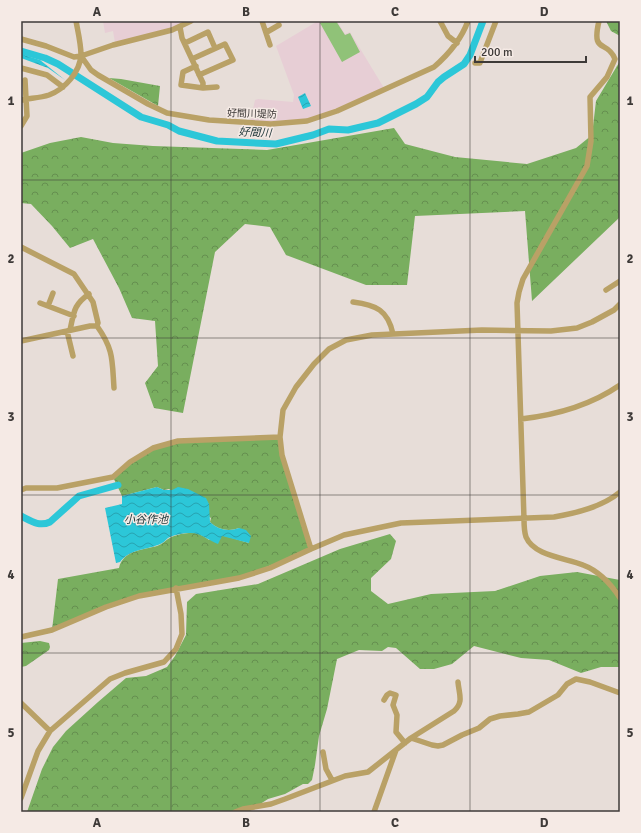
<svg xmlns="http://www.w3.org/2000/svg" width="641" height="833" font-family="Signika,'Noto Sans JP',sans-serif">
	<style>
		.education { fill: #e7ced5 }
		.green { fill: #90c278 }
		.forest { fill: url(#forest-crowns) }
		.water { fill: url(#water-waves) }
		.lines { fill: none; stroke-linecap: round; stroke-linejoin: round }
		.river { stroke: #2cc7d8; stroke-width: 7 }
		.minor { stroke: #b9a166; stroke-width: 5.5 }
		.grid { fill: none; stroke: #3e3a38; stroke-width: 1; stroke-opacity: 0.55 }
		.labels { text-anchor: middle; stroke-width: 3; stroke-linejoin: round; paint-order: stroke }
		.street-label { font-size: 10px; fill: #3e3a38; stroke: #f5eae5 }
		.water-label { font-size: 11px; font-style: italic; fill: #1c3437; stroke: #f5eae5 }
		.neatline { fill: none; stroke: #3e3a38; stroke-width: 1.5 }
		.grid-label { font-size: 13px; text-anchor: middle; font-weight: bold; fill: #3e3a38 }
	</style>
	<defs>
		<pattern id="forest-crowns" width="20" height="18" patternUnits="userSpaceOnUse"><rect width="20" height="18" fill="#79ae5f"/><path d="M2 6a3 3 0 1 1 6 0M12 15a3 3 0 1 1 6 0" fill="none" stroke="#658f4f"/></pattern>
		<pattern id="water-waves" width="16" height="10" patternUnits="userSpaceOnUse"><rect width="16" height="10" fill="#2cc7d8"/><path d="M0 5q4-4 8 0t8 0" fill="none" stroke="#27a3b0"/></pattern>
	</defs>
	<rect width="100%" height="100%" fill="#e7ddd8"/>
	<!-- education -->
	<path class="education" d="M103,21h84l-18,8 -54,14 -2,-12 -8,2z
		M318,21l1,1 3,-1h15l8,13 5,-2 34,56 -77,33 -57,2 5,-23 3,-1 35,3 1,-7 -18,-49z"/>
	<!-- green -->
	<path class="green" d="M324,21h12l9,14 5,-2 10,19 -18,10 -22,-39z"/>
	<!-- forest -->
	<path class="forest" d="M606,21h14v15l-9,-5z
		M620,61v156l-88,84 -7,-90 -110,5 -8,69h-41l-80,-30 -16,-28 -25,-3 -30,28 -32,161 -29,-5 -9,-25 13,-17 -3,-45 -23,-3 -13,-30 -26,-49 -23,9 -18,-22 -21,-22 -10,-1v-50l29,-10 31,-6 32,6 40,3 114,4 127,-22 11,16 50,13 72,7 49,-16 16,-13 4,-34z
		M109,78l12,1 39,7 -2,20z
		M280,437l2,18 29,94 -72,29 -100,18 -87,34 6,-51 61,-11c4,-18 24,-18 38,-22 5,-2 7,-4 11,-7 4,-3 15,-6 21,-6 8,-1 14,3 20,7l13,-5 27,8 -10,-15c-10,4 -21,2 -29,-6l1,-4 -42,-29 -5,1 -7,-3 -35,9 -9,-19 40,-29 25,-7z
		M390,534l6,7 -5,18 -20,19v13l17,13 43,-10 64,-3 45,-15 37,-4 43,8v87h-19l-20,6 -32,-13 -28,-2 -47,-12 -22,18 -18,5h-14l-24,-21 -8,-1 -6,4 -23,-1 -22,9 -10,50 -8,27 -4,29 -3,15 -4,4h-5l-18,10 -17,5 -20,13h-221l15,-43 11,-22 13,-16 32,-29 28,-24 20,-2 21,-9 8,-11 11,-21 1,-33 9,-8 62,-10 82,-35z
		M40,641l9,2 1,4 -1,3 -23,16 -5,1v-24z"/>
	<!-- water -->
	<path class="water" d="M21,54l19,6 25,20 -17,-12 -27,-10z
		M305,93l6,13 -8,3 -5,-12z
		M157,487l7,3h8l6,-3 10,2 18,9 3,6 1,18c8,8 19,10 29,6l7,2 5,6 -2,7 -27,-7 -4,8c-10,-4 -18,-12 -29,-11 -5,0 -16,2 -21,5 -3,3 -5,5 -10,7 -13,5 -28,4 -38,17l-4,1 -11,-55 17,-4v-8z"/>
	<g class="lines">
		<!-- river -->
		<path class="river" d="M21,51l24,7 13,6 83,53 27,8 11,6 38,10 59,3 37,-9 16,-6 19,1 30,-7 38,-19 11,-7 11,-15 6,-5 20,-13 6,-9 13,-34
			M21,516c10,5 18,11 29,6l29,-26 39,-11"/>
		<!-- minor -->
		<path class="minor" d="M262,21l8,24
			M440,21l8,15 9,7
			M599,21c-8,34 8,18 16,38l-8,18 -17,20 1,44 -4,25 -64,113 -4,13 -2,11 7,216c0,6 0,12 2,18 8,19 40,21 57,28 16,6 28,19 37,33
			M180,27l2,11 21,45v5
			M267,32l12,-7
			M21,39l25,7 28,11 7,-1 32,-11 59,-15 19,-9
			M185,43l23,-11 7,16
			M81,56l10,14 7,5 50,29 19,9 42,7 62,4 36,-3 30,-10 97,-44c15,-13 27,-27 34,-46
			M192,59l33,-15 8,16 -34,15
			M475,63h5l1,-3 15,-39
			M196,66l-13,6 -2,13 22,3 14,-1
			M21,68l26,7 16,12
			M21,100c9,-2 19,-2 28,-5 16,-6 31,-23 32,-40 0,-11 -3,-23 -5,-34
			M21,126l6,-10 -2,-36
			M21,247l53,27 19,28 5,21 -1,3
			M606,290l14,-9
			M353,302c23,3 35,8 40,32
			M40,303l34,13
			M48,306l5,-13
			M70,330c4,-17 3,-25 19,-36
			M67,331l6,25
			M21,341l69,-15h7c17,24 15,34 17,62
			M521,419c35,-4 70,-14 99,-34
			M21,490l5,-2h31l56,-11 17,-15 23,-14 25,-7 102,-4
			M311,549l-29,-94 -2,-18 3,-27 13,-23 18,-23 15,-15 17,-9 26,-5 110,-5 69,1 26,-3 15,-6 22,-12 6,-6
			M21,637l31,-7 54,-23 33,-11 100,-18 31,-10 41,-19 33,-14 57,-12 153,-6c22,-4 48,-10 66,-25
			M384,700l3,-5 3,-2 6,2 -3,10 4,10 -1,17 9,11
			M21,703l29,28
			M411,738l21,7 6,1 5,-1 19,-10 17,-7 11,-9 10,-3 18,-2 11,-2 29,-17 9,-11 9,-5 14,3 30,11
			M323,752l3,17 6,11
			M21,798l17,-47 12,-20 60,-52 15,-6 39,-11 12,-13 6,-15 -1,-20 -5,-26
			M235,812l8,-3 28,-5 14,-5 60,-23 23,-4 43,-34 43,-27c10,-9 5,-17 4,-29
			M374,812l22,-62"/>
	</g>
	<!-- grid -->
	<path class="grid" d="M171,21v791M320,21v791M470,21v791M21,180h599M21,338h599M21,495h599M21,653h599"/>
	<g class="labels">
		<!-- street labels -->
		<g class="street-label">
			<text transform="translate(252 113) rotate(2)" y="4">好間川堤防</text>
		</g>
		<!-- water labels -->
		<g class="water-label">
			<text transform="translate(255 132) rotate(3)" y="4">好間川</text>
			<text x="146" y="523">小谷作池</text>
		</g>
	</g>
	<!-- border -->
	<rect width="641" height="833" fill="none" stroke="#f5eae5" stroke-width="44"/>
	<!-- scale -->
	<path d="M475 56v6h111v-6" fill="none" stroke="#3e3a38" stroke-width="2"/>
	<text x="481" y="56" font-size="12" fill="#3e3a38" stroke="#f5eae5" stroke-width="3" paint-order="stroke">200 m</text>
	<rect x="22" y="22" width="597" height="789" class="neatline"/>
	<g class="grid-label">
		<text x="97" y="16">A</text>
		<text x="246" y="16">B</text>
		<text x="395" y="16">C</text>
		<text x="544" y="16">D</text>
		<text x="11" y="105">1</text>
		<text x="630" y="105">1</text>
		<text x="11" y="263">2</text>
		<text x="630" y="263">2</text>
		<text x="11" y="421">3</text>
		<text x="630" y="421">3</text>
		<text x="11" y="579">4</text>
		<text x="630" y="579">4</text>
		<text x="11" y="737">5</text>
		<text x="630" y="737">5</text>
		<text x="97" y="827">A</text>
		<text x="246" y="827">B</text>
		<text x="395" y="827">C</text>
		<text x="544" y="827">D</text>
	</g>
</svg>
